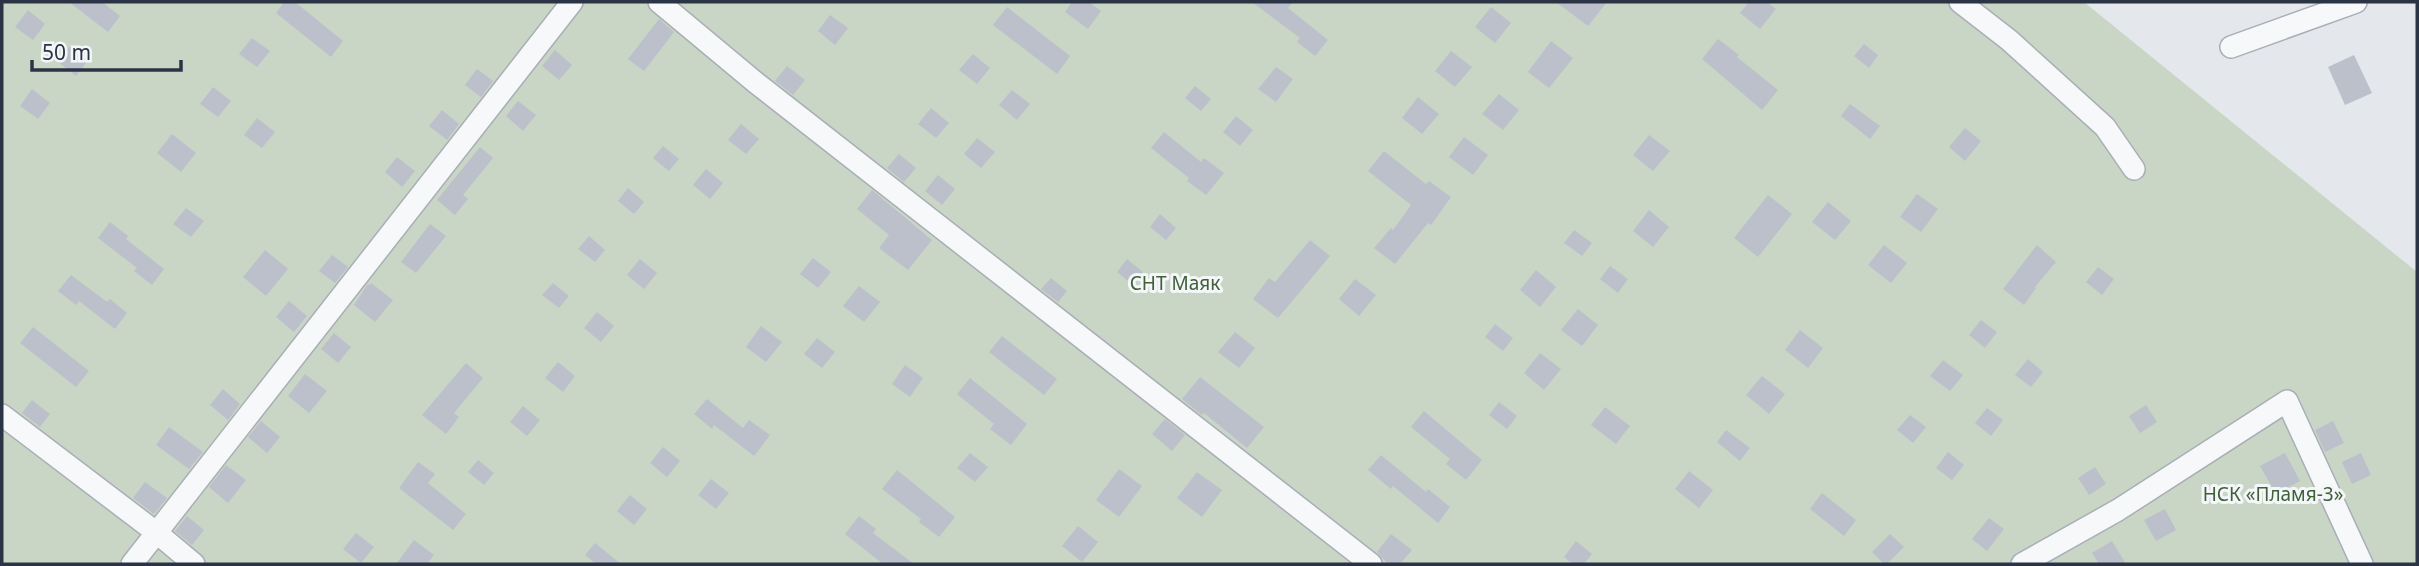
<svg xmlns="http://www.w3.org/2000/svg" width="2419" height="566" font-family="'Noto Sans',sans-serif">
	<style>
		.green { fill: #c9d6c5 }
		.building { fill: #bbc0ca }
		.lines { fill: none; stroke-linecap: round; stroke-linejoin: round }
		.street-casing { stroke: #a9aeb7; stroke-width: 24 }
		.street { stroke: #f7f8fa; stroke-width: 21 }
		.labels { text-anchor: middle; stroke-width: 6; stroke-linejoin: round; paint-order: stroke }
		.park-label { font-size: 19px; fill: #3f6138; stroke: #f4f6f9 }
	</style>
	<rect width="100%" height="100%" fill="#e4e7ec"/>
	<!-- green -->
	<path class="green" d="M2,2h2082l333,270v292h-2415z"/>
	<!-- building -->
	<path class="building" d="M69,2h33l18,14 -12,16z
		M284,2h11l48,39 -12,16 -55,-44z
		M1072,2h17l12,9 -13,18 -23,-17z
		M1252,2h41l-5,6 40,32 -13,16 -18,-14 3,-4z
		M1556,2h51l-19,24z
		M1749,2h18l9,7 -16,20 -20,-16z
		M1007,7l63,49 -13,18 -64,-49z
		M1491,7l20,16 -16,20 -20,-16z
		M28,10l17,14 -12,16 -18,-13z
		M830,15l18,13 -13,17 -17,-14z
		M659,19l15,13 -30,39 -16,-12z
		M252,38l18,13 -13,16 -18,-13z
		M1718,39l21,16 -2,2 41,33 -16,20 -60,-51z
		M1551,41l22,17 -24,30 -21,-16z
		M1864,44l14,11 -9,13 -15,-12z
		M70,46l18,14 -12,16 -18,-14z
		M555,50l17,15 -13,15 -17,-14z
		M1451,51l21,16 -17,20 -20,-16z
		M973,54l17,14 -13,16 -18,-14z
		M2354,55l18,38 -27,12 -17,-38z
		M787,66l18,14 -12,15 -18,-14z
		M1276,67l17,12 -17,23 -18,-13z
		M477,69l16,12 -12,16 -16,-12z
		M1195,86l16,13 -10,12 -16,-13z
		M213,87l18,14 -13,16 -18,-13z
		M32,89l18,14 -12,16 -18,-13z
		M1012,90l18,14 -13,16 -18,-15z
		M1499,94l20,16 -16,20 -21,-16z
		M1418,97l21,17 -17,20 -20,-16z
		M518,101l18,14 -13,16 -17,-15z
		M1850,104l30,22 -10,13 -29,-23z
		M931,108l18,15 -13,15 -18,-14z
		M442,110l17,14 -12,16 -18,-14z
		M1236,116l17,14 -13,16 -17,-14z
		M257,118l18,14 -13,16 -18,-13z
		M741,124l18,15 -13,15 -18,-14z
		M1965,128l16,13 -16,20 -16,-14z
		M1164,132l37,30 3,-4 20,15 -18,22 -19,-14 2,-3 -38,-30z
		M172,134l24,19 -15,19 -24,-19z
		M1649,135l21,16 -17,20 -20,-16z
		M1464,137l24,18 -15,20 -24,-18z
		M977,138l18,14 -14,16 -17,-14z
		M663,146l16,13 -10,12 -16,-13z
		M480,147l13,11 -30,37 5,4 -13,16 -18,-15z
		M1384,151l42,33 3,-3 22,16 -20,28 -3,-2 -33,41 -21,-16 17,-20 2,2 18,-25 -43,-34z
		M899,154l17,14 -12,14 -17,-14z
		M397,157l18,14 -13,16 -17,-15z
		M706,169l17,14 -13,16 -17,-14z
		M938,175l17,14 -13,16 -17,-14z
		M628,188l16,14 -10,12 -16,-13z
		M872,190l60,50 -24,30 -29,-22 10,-13 -32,-26z
		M1917,194l21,15 -17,23 -21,-15z
		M1768,195l24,19 -34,43 -24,-19z
		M1828,202l23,19 -16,19 -23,-18z
		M186,208l18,13 -13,16 -18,-13z
		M1649,210l20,17 -16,20 -20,-16z
		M1160,214l16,14 -10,12 -16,-13z
		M110,222l18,14 -2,3 38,30 -12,16 -18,-14 3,-3 -39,-30z
		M430,224l16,12 -30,37 -15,-11z
		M1574,230l18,13 -10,13 -18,-13z
		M589,236l16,14 -10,12 -17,-13z
		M1310,240l20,16 -52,62 -25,-19 16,-21 6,4z
		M1884,245l23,18 -16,20 -23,-18z
		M2037,245l19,17 -21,25 1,1 -12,17 -21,-16z
		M265,250l23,19 -22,27 -23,-19z
		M332,255l16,12 -13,16 -16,-12z
		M813,258l18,14 -13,16 -18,-14z
		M640,259l17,14 -13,16 -17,-14z
		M1127,259l16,13 -10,13 -16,-13z
		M1610,266l18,13 -10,14 -18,-14z
		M2098,267l16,12 -12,16 -16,-13z
		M1536,270l20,17 -16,20 -20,-17z
		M71,275l36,27 3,-3 17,14 -12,16 -36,-28 -3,4 -18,-14z
		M1051,278l16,13 -9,11 -17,-13z
		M1355,279l21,16 -17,21 -20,-17z
		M371,283l22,17 -18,22 -21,-17 14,-21 2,1z
		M553,283l16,13 -10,12 -17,-13z
		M859,286l21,16 -16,20 -21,-16z
		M289,301l18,15 -13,16 -18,-15z
		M1578,309l20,16 -16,21 -21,-16z
		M597,312l17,14 -13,16 -17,-14z
		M1981,320l16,12 -12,16 -16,-13z
		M1495,324l18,14 -10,13 -18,-14z
		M761,326l21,16 -16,20 -20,-15z
		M33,327l56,44 -13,16 -56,-44z
		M1800,330l23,18 -15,20 -23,-18z
		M1235,332l20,16 -16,20 -21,-16z
		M334,333l17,14 -13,16 -17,-14z
		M1002,336l55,43 -13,16 -55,-43z
		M817,338l18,14 -13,16 -18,-14z
		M1540,353l21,16 -17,21 -20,-17z
		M2028,359l15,13 -12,15 -16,-12z
		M1943,360l20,15 -13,16 -20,-15z
		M558,362l17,14 -12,16 -18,-14z
		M466,363l17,15 -29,35 5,4 -13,17 -24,-19z
		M905,365l18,13 -13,19 -18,-13z
		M305,374l22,17 -18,22 -21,-17z
		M1762,376l23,18 -16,20 -23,-19z
		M1200,377l64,50 -17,21 -43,-35 -2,2 -20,-16z
		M970,378l57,46 -16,21 -21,-16 4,-5 -37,-30z
		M223,389l17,15 -12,16 -18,-15z
		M707,399l36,29 6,-8 21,15 -16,21 -40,-31 -2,4 -18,-15z
		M32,400l18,14 -10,13 -18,-14z
		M1499,402l18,14 -10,13 -18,-14z
		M2146,405l11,17 -17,11 -11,-17z
		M523,406l17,14 -13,16 -17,-14z
		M1605,407l25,19 -14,18 -25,-19z
		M1987,408l16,12 -12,16 -16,-13z
		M1424,411l58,49 -16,20 -20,-16 4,-5 -39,-32z
		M1910,415l16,12 -13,16 -16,-13z
		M1165,419l20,16 -13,16 -20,-17z
		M261,421l19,16 -13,16 -19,-16z
		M2333,421l11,22 -19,9 -10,-22z
		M169,427l34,25 -14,17 -33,-24z
		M1726,430l24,18 -10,13 -23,-19z
		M663,447l17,14 -13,16 -17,-14z
		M1948,452l16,13 -12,15 -16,-12z
		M970,453l18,14 -13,15 -18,-14z
		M2285,453l15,28 -24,13 -16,-28z
		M2361,453l10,22 -19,9 -10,-22z
		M1381,455l45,37 2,-3 22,18 -12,16 -45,-37 -2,3 -23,-19z
		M478,460l16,13 -10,12 -16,-13z
		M418,462l17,12 -7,9 38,31 -13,16 -54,-42z
		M226,465l20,15 -18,23 -19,-16z
		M2095,467l11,17 -17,11 -11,-17z
		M1119,469l23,17 -23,31 -23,-17z
		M897,470l58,47 -16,20 -20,-15 2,-3 -39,-30z
		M1689,471l24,19 -14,18 -24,-19z
		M1197,472l25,18 -20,27 -25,-19z
		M711,479l18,14 -13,16 -18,-14z
		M145,482l22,16 -13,16 -21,-16z
		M1822,493l34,27 -12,16 -34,-27z
		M630,495l17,14 -13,16 -17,-14z
		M2165,509l11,21 -20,11 -12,-21z
		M187,516l17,14 -12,15 -17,-14z
		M859,516l17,13 -3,4 41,31h-31l-38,-30z
		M1989,518l15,11 -17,22 -15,-12z
		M1078,526l20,16 -16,20 -20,-16z
		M356,533l18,14 -13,16 -18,-14z
		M1391,534l21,16 -12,14h-12l-11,-12z
		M1890,534l14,13 -17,17h-3l-12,-12z
		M414,540l20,15 -7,9h-31z
		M1576,541l16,13 -8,10h-11l-9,-7z
		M2112,541l14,23h-27l-7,-11z
		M595,543l26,21h-25l-11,-9z"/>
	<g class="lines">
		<!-- street casing -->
		<g class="street-casing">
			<path id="street" d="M659,2l96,80 616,482
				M1960,2l49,38 96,87 29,42
				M2231,47l125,-45
				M2,415l155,118 37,31
				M132,564l440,-562
				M2022,564l96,-54 169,-109 75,163"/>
		</g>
		<!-- street -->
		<use href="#street" class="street"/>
	</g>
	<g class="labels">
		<!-- park labels -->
		<g class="park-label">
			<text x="1175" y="290">СНТ Маяк</text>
			<text x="2273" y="501">НСК «Пламя-3»</text>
		</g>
	</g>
	<!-- border -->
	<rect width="2419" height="566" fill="none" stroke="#2b3445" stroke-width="7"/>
	<!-- scale -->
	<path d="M32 60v10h149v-10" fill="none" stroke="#2b3445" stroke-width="3.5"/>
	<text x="42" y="60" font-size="21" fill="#2b3445" stroke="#f4f6f9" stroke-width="5" paint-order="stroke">50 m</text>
</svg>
